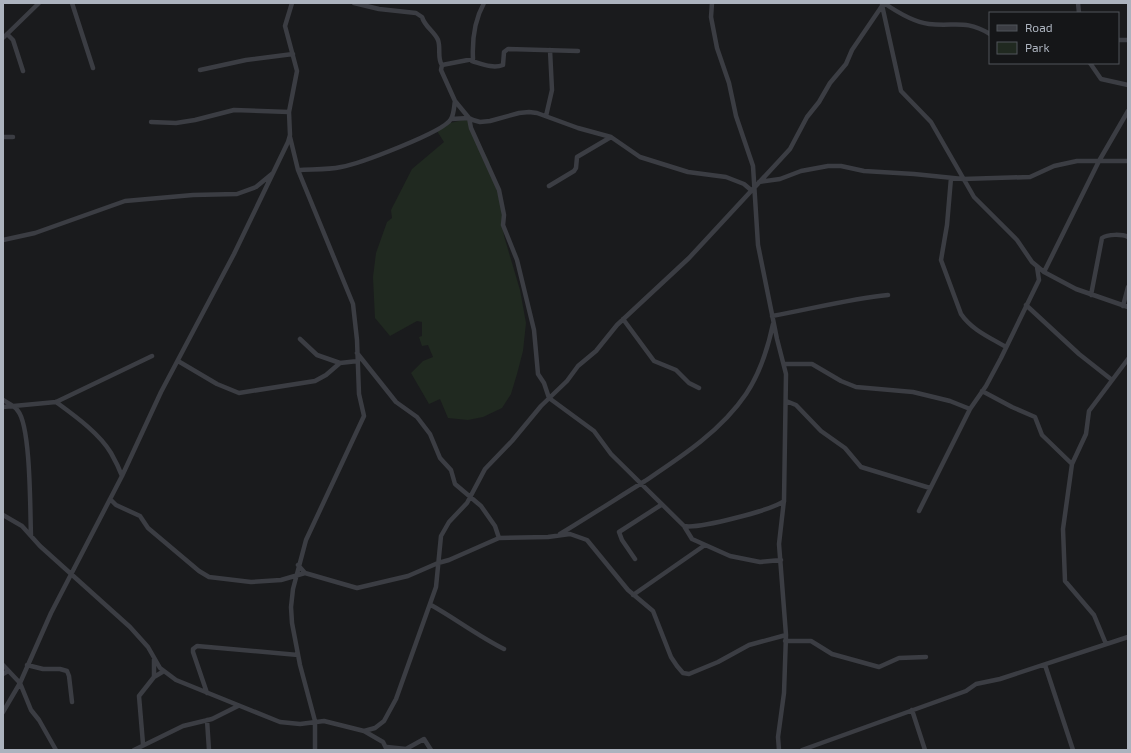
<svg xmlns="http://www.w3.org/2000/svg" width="1131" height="753" font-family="'Exo 2',sans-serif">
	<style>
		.green { fill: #202920 }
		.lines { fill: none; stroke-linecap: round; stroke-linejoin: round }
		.street { stroke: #3b3d43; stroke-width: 4.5 }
	</style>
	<rect width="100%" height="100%" fill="#1a1b1d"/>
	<!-- green -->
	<path class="green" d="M467,119l22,42 12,45 3,30 16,54 6,33 -3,28 -6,23 -6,20 -9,14 -19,9 -15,3 -20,-2 -8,-19 -11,5 -18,-31 12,-12 10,-4 -5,-12 -6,1 -3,-9 3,-1v-14l-5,-1 -27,15 -15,-18 -2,-41 3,-24 11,-31 5,-4 -1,-8 21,-41 32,-27 -7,-11 13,-8z"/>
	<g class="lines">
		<!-- street -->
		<path class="street" d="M72,3l21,65
			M354,3l25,6 37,4 6,4c3,10 12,14 16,23 3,8 -1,19 4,25l-1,5 14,31 14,17 4,2 7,2 10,-1 29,-8 10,-1 8,1 41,15 33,9 29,20 48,15 38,5 18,7 7,6
			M712,3l-1,14 6,31 12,35 7,33 17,50 5,79 19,94 9,35 -2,126 -5,44 7,91 -2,58 -6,44 1,13
			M884,3c13,9 29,19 45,21 26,3 36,-5 61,10
			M1078,3l1,10
			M882,5l19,86 30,31 43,75 43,43 15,22 12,10 32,17 52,18
			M7,34l6,6 10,31
			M3,38l36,-35
			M1118,40h10
			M472,61c10,3 21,8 31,4l1,-13 4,-3 70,2
			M1090,63l11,16 27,6
			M442,65l31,-6c-1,-20 1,-38 11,-56
			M200,70l46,-10 47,-6
			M546,116l6,-26 -2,-40
			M451,119l18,-1 2,10 28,62 5,25 -1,10 14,35 17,70 4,44 6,9 5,15 45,33 17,23 73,72 8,13 38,17 30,6 21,-2
			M151,122l25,1 19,-3 39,-10 55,2
			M3,137h10
			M290,137l8,33 55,134 4,36 2,54 5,22 -58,124 -13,49 -2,18 1,16 8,42 15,56v29
			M298,170c14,-1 29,0 43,-3 18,-3 103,-35 110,-48 3,-5 3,-13 4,-18
			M951,178l-4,47 -6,35 20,54c11,16 28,23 45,33
			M759,182l21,-3 21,-8 27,-5h13l23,5 50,3 49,5 67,-2 24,-11 23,-5h51
			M549,186l25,-15 2,-3 1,-11 34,-20
			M3,240l32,-7 90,-32 68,-6 44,-1 19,-7 17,-14
			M1044,272l55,-111 29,-50
			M1091,295l11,-57c6,-4 20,-4 26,-1
			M1026,305l53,49 33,26
			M1123,306l5,-19
			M772,316c39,-7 77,-17 116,-21
			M623,319l31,42 22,9 13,13 10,5
			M300,339l17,16 23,8
			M357,353l39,49 21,15 13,17 10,24 11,12 4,14 26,22 14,20 4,12
			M178,361l39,23 22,9 76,-12 11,-6 14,-12 18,-2
			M785,364h27l29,17 15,6 57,5 37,9 20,8
			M982,391l30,16 23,10 7,18 30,29
			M3,400c5,3 12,6 15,11 13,16 12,101 13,125
			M786,401l10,4 25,26 24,17 16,19 69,21
			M56,402c19,14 43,31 55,51 4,7 8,15 11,23
			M3,407l53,-5 96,-46
			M110,499l6,6 24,11 8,12 51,43 10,6 42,5 30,-2 24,-7
			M919,511l51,-102 16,-23 15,-28 38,-78 -2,-13
			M3,515l19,11 18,20 90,81 18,20 12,21 16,12 104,42 20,2 24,-3 40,10 19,11 4,8
			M684,526c15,3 88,-16 100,-25
			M560,534c28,-17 56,-35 85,-53 36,-24 76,-50 101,-87 14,-21 22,-46 27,-70
			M635,559l-13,-19 -3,-8 42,-27
			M298,565l7,8 52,15 51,-12 30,-13 11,-3 50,-22 49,-1 22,-3 17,6 41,50 25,21 18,46 6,9 6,7 6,1 29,-12 31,-17 37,-10
			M633,595l72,-50
			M431,605c25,14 47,31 73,44
			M785,641h26l21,13 47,13 20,-9 27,-1
			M1106,644l-12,-29 -29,-34 -2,-52 9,-65 14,-30 3,-23 39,-52
			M3,665l17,18 11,27 8,10 17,30
			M27,665l16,4h17l7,2 2,5 3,26
			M1045,665l28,85
			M3,674l5,-3
			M154,677v-18
			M207,693l-14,-41v-3l4,-3 101,9
			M912,710l13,40
			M3,712l17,-29 31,-70 71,-137 39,-84 73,-138 54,-112 2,-7 -1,-23 8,-41 -12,-45 7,-23
			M207,720l2,30
			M364,731l11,-3 9,-7 12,-22 40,-112 5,-51 8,-14 18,-19 18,-34 27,-28 29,-35 26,-25 11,-15 18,-15 21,-26 72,-67 90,-97 11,-12 17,-32 12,-15 11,-19 16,-19 6,-14 32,-47
			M143,744l-4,-48 15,-19 10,-6
			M387,747l19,2 18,-10 7,11
			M134,750l49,-24 29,-7 26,-13
			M802,750l164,-59 10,-7 24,-5 128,-42"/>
	</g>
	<!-- border -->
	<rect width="1131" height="753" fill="none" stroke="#acb3be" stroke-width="8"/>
	<!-- legend -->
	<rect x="989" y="12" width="130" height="52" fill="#151618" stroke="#51555a"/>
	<rect x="997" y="25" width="20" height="6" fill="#3b3d43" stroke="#51555a"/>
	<text x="1025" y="32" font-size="12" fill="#acb3be">Road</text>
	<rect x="997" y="42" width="20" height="12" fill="#202920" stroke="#51555a"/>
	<text x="1025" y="52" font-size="12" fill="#acb3be">Park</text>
</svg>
